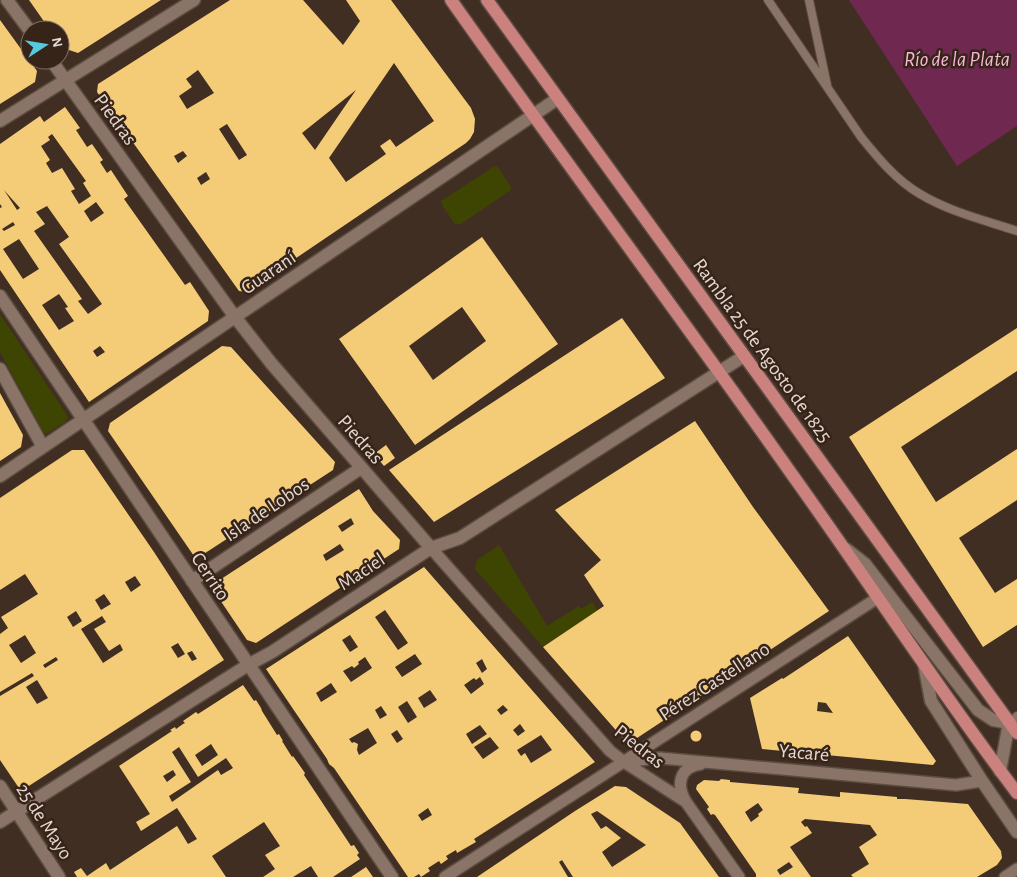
<svg xmlns="http://www.w3.org/2000/svg" width="1017" height="877" font-family="'Alegreya Sans',sans-serif">
	<style>
		.green { fill: #3e4502 }
		.water { fill: #6f2850 }
		.building { fill: #f4cc78; fill-rule: evenodd }
		.lines { fill: none; stroke-linecap: round; stroke-linejoin: round }
		.service-casing { stroke: #5c4c42; stroke-width: 10 }
		.pedestrian-casing { stroke: #5c4c42; stroke-width: 14 }
		.minor-casing { stroke: #5c4c42; stroke-width: 15 }
		.tertiary-casing { stroke: #5c4c42; stroke-width: 15 }
		.primary-casing { stroke: #5c4c42; stroke-width: 15 }
		.service { stroke: #8a7467; stroke-width: 8 }
		.pedestrian { stroke: #8a7467; stroke-width: 11 }
		.minor { stroke: #8a7467; stroke-width: 12 }
		.tertiary { stroke: #8a7467; stroke-width: 12 }
		.primary { stroke: #cb817d; stroke-width: 12 }
		.labels { text-anchor: middle; stroke-width: 5; stroke-linejoin: round; paint-order: stroke }
		.street-label { font-size: 20px; fill: #e5d8d1; stroke: #372419 }
		.water-label { font-size: 21px; font-style: italic; fill: #f8b7d7; stroke: #372419 }
	</style>
	<rect width="100%" height="100%" fill="#412e23"/>
	<!-- green -->
	<path class="green" d="M495,166l3,1 13,20v3l-50,34h-6l-13,-19 -1,-4z
		M0,314l67,101 1,3 -3,4 -17,11h-4l-44,-81z
		M499,545l48,81 32,-20 2,3 11,-7 6,9 -55,36 -68,-78 2,-9z"/>
	<!-- water -->
	<path class="water" d="M849,0h168v126l-60,40z"/>
	<!-- building -->
	<path class="building" d="M29,0h132l-83,53 -15,-5 -3,-4v-14h-10z
		M230,0h73l40,45 17,-24 -14,-21h45l80,108 4,11 -1,13 -4,7 -4,4 -220,149 -7,-1 -142,-199 1,-8zM394,63l40,58 -38,26 -6,-8 -10,7 6,8 -40,28 -17,-24zM198,70l16,23 -27,16 -8,-13 13,-9 -6,-8zM356,90l-41,60 -13,-17zM227,124l20,31 -8,5 -20,-31zM183,151l4,5 -9,7 -4,-7zM206,172l4,7 -9,6 -4,-7z
		M0,20l37,51 -2,11 -35,22z
		M65,107l15,21 -4,2 11,17 5,-3 11,16 -3,2 7,11 4,-3 17,26 -4,3 61,86 5,-3 19,29 -1,10 -119,81 -89,-132v-62l2,-1 -2,-3v-60l40,-28 4,6zM52,134l34,47 -3,2 8,13 -12,8 -8,-13 4,-2 -13,-21 -10,5 -6,-10 4,-3 -9,-14 9,-6 -2,-3zM4,190l7,8 9,10 -3,2zM96,202l8,11 -13,9 -7,-11zM47,206l22,31 -10,7 43,60 -14,10 -10,-13 4,-2 -48,-68 11,-7 -9,-12zM13,222l2,3 -11,6 -2,-2zM19,239l20,30 -16,10 -20,-30zM59,294l9,13 -3,1 9,13 -15,9 -17,-25zM100,346l5,6 -8,5 -4,-6z
		M482,237l76,107 -143,101 -76,-106zM462,307l24,34 -53,39 -24,-34z
		M622,318l43,60 -231,144 -45,-52z
		M1017,328v43l-116,76 35,55 81,-53v51l-58,38 36,55 22,-14v46l-34,22 -134,-210z
		M222,346l9,1 104,115 -2,8 -137,89 -88,-128 2,-8z
		M0,393l23,42 -2,12 -21,14z
		M695,421l58,86 76,104 -201,133 -85,-97 61,-41 -20,-31 17,-15 -46,-50z
		M386,445l9,13 -11,8 -10,-12z
		M72,450h12l70,102 70,108 -203,131 -21,-31v-64l34,-20 -2,-3 -32,19v-58l8,-6 -7,-11 37,-23 -13,-20 -25,16v-92zM135,576l6,9 -10,7 -6,-10zM104,594l7,10 -10,6 -6,-10zM76,611l6,10 -9,6 -6,-10zM102,616l4,6 -12,7 15,22 11,-7 3,6 -20,13 -22,-34zM25,635l11,18 -15,10 -12,-18zM178,643l7,11 -7,4 -7,-11zM192,651l5,8 -5,2 -5,-8zM56,657l2,3 -13,8 -2,-3zM37,680l11,18 -11,6 -11,-17z
		M359,489l14,22 27,29 -1,9 -143,94 -9,-3 -33,-49 1,-8zM351,518l3,6 -12,8 -4,-6zM340,544l4,6 -18,11 -3,-6z
		M424,567l171,195 -121,77 2,3 -19,11 -1,-3 -10,6 2,3 -7,5 -2,-3 -11,7 2,3 -9,6 -2,-3 -5,3h-6l-74,-109 -5,-4 -2,-5 -61,-90zM385,610l23,33 -10,7 -23,-33zM350,635l8,12 -8,5 -8,-12zM415,654l7,10 -20,13 -7,-10zM365,657l7,11 -21,14 -8,-11 9,-5 2,2 5,-4 -1,-2zM482,659l5,10 -5,4 -6,-10zM480,677l4,7 -13,10 -7,-9 10,-7 2,2zM331,683l6,9 -16,10 -5,-9zM430,690l7,10 -13,8 -6,-10zM407,701l10,16 -9,6 -10,-16zM503,705l5,5 -7,5 -4,-5zM381,706l6,9 -7,4 -5,-9zM520,724l5,7 -7,5 -5,-6zM480,725l7,9 -15,10 -6,-10zM368,728l9,15 -18,12 -2,-5 1,-6 -4,-2 -2,1 -3,-4zM397,730l6,9 -6,4 -6,-9zM541,735l11,15 -21,13 -6,-10 -4,3 -4,-6zM490,737l9,11 -16,11 -9,-12zM428,808l4,7 -10,6 -4,-6z
		M848,636l88,125 -3,4 -171,-16 -12,-51 32,-20 1,1zM818,702l8,1 7,10 -16,-2z
		M243,685l11,16 2,-1 5,8 1,3 15,24 2,-1 4,7h-1l10,16 1,-1 12,17 -1,2 47,71 3,-1 5,8 -2,2 3,4 -27,18h-15l-7,-11 -18,11h-30l12,-8 -10,-14 15,-9 -16,-24 -52,34 14,21h-149l-3,-5 7,-4 6,8 19,-13 4,7 67,-44 11,18 9,-5 -20,-31 -36,23 -5,-9 14,-8 -31,-48 53,-35 -2,-1 5,-3 1,2 7,-5 2,-1 -2,-2 13,-9 2,2zM211,744l7,11 -16,11 -7,-11zM179,747l19,30 28,-19 7,10 -12,7 -3,-5 -46,32 -3,-6 22,-14 -19,-30zM173,770l3,5 -9,7 -4,-6z
		M690.5 736a5.5 5.5 0 1 1 11 0a5.5 5.5 0 1 1-11 0Z
		M721,779l9,1v2l69,6 -1,5 42,4v-5l57,5v2h8l63,5 33,47 1,7 -5,7 -20,12h-124l-2,-2 18,-11 -10,-17 18,-12 -7,-10 -65,-6 -4,3 4,5 2,-1 5,7 -22,14 21,30h-55v-3l-41,-59 -2,-1 -2,1 -4,-6 2,-2 -13,-18 1,-4 7,-5 15,1zM758,803l5,7 -5,4 1,2 -8,6 -6,-10zM789,862l4,5 -13,8 -3,-5z
		M615,786l11,1 54,36 39,54h-146l-11,-17 -3,2 9,15h-91l98,-66zM597,811l49,34 -34,22 -10,-15 19,-14 -15,-12 -5,3 -10,-15z
		M366,867l7,10h-22z"/>
	<g class="lines">
		<!-- service casing -->
		<g class="service-casing">
			<path id="service" d="M768,0l93,137c17,21 35,43 59,57 30,18 64,26 97,37
				M809,0l18,85
				M1009,723l8,-7"/>
		</g>
		<!-- pedestrian casing -->
		<g class="pedestrian-casing">
			<path id="pedestrian" d="M431,548l179,203 14,11 62,40 53,75
				M628,761l32,-3 296,27 26,-4
				M686,802c-10,-17 -7,-35 15,-38
				M445,877l434,-280
				M1005,877l12,-8"/>
		</g>
		<!-- minor casing -->
		<g class="minor-casing">
			<path id="minor" d="M7,0l23,31
				M51,60l184,257 36,46 160,185
				M0,121l194,-121
				M0,369l43,78
				M0,476l557,-377
				M846,549l19,15 113,146 15,10 16,3 -9,48
				M192,581l169,-113
				M924,664l7,37 51,80 35,51
				M0,786l59,91
				M0,822l248,-157 24,-13 159,-104 29,-10 284,-182"/>
		</g>
		<!-- tertiary casing -->
		<g class="tertiary-casing">
			<path id="tertiary" d="M0,296l392,581"/>
		</g>
		<!-- primary casing -->
		<g class="primary-casing">
			<path id="primary" d="M451,0c112,159 228,314 340,473 76,106 147,216 226,320
				M487,0l530,733"/>
		</g>
		<!-- service -->
		<use href="#service" class="service"/>
		<!-- pedestrian -->
		<use href="#pedestrian" class="pedestrian"/>
		<!-- minor -->
		<use href="#minor" class="minor"/>
		<!-- tertiary -->
		<use href="#tertiary" class="tertiary"/>
		<!-- primary -->
		<use href="#primary" class="primary"/>
	</g>
	<g class="labels">
		<!-- street labels -->
		<g class="street-label">
			<text transform="translate(116 119) rotate(54)" y="7">Piedras</text>
			<text transform="translate(268 272) rotate(-34)" y="7">Guaraní</text>
			<text transform="translate(763 350) rotate(54)" y="7">Rambla 25 de Agosto de 1825</text>
			<text transform="translate(361 439) rotate(49)" y="7">Piedras</text>
			<text transform="translate(266 509) rotate(-34)" y="7">Isla de Lobos</text>
			<text transform="translate(361 571) rotate(-33)" y="7">Maciel</text>
			<text transform="translate(211 576) rotate(56)" y="7">Cerrito</text>
			<text transform="translate(714 681) rotate(-33)" y="7">Pérez Castellano</text>
			<text transform="translate(640 746) rotate(38)" y="7">Piedras</text>
			<text transform="translate(804 752) rotate(5)" y="7">Yacaré</text>
			<text transform="translate(45 821) rotate(57)" y="7">25 de Mayo</text>
		</g>
		<!-- water labels -->
		<g class="water-label">
			<text x="957" y="66">Río de la Plata</text>
		</g>
	</g>
	<!-- north arrow -->
	<g transform="translate(45 45) rotate(78)"><circle r="24" fill="#372419" stroke="#7d6c63"/>
	<path d="M0-4L9 19L0 12L-9 19Z" fill="#55cae0"/>
	<text y="-8" font-size="14" font-weight="bold" text-anchor="middle" fill="#e5d8d1">N</text>
	</g>
</svg>
